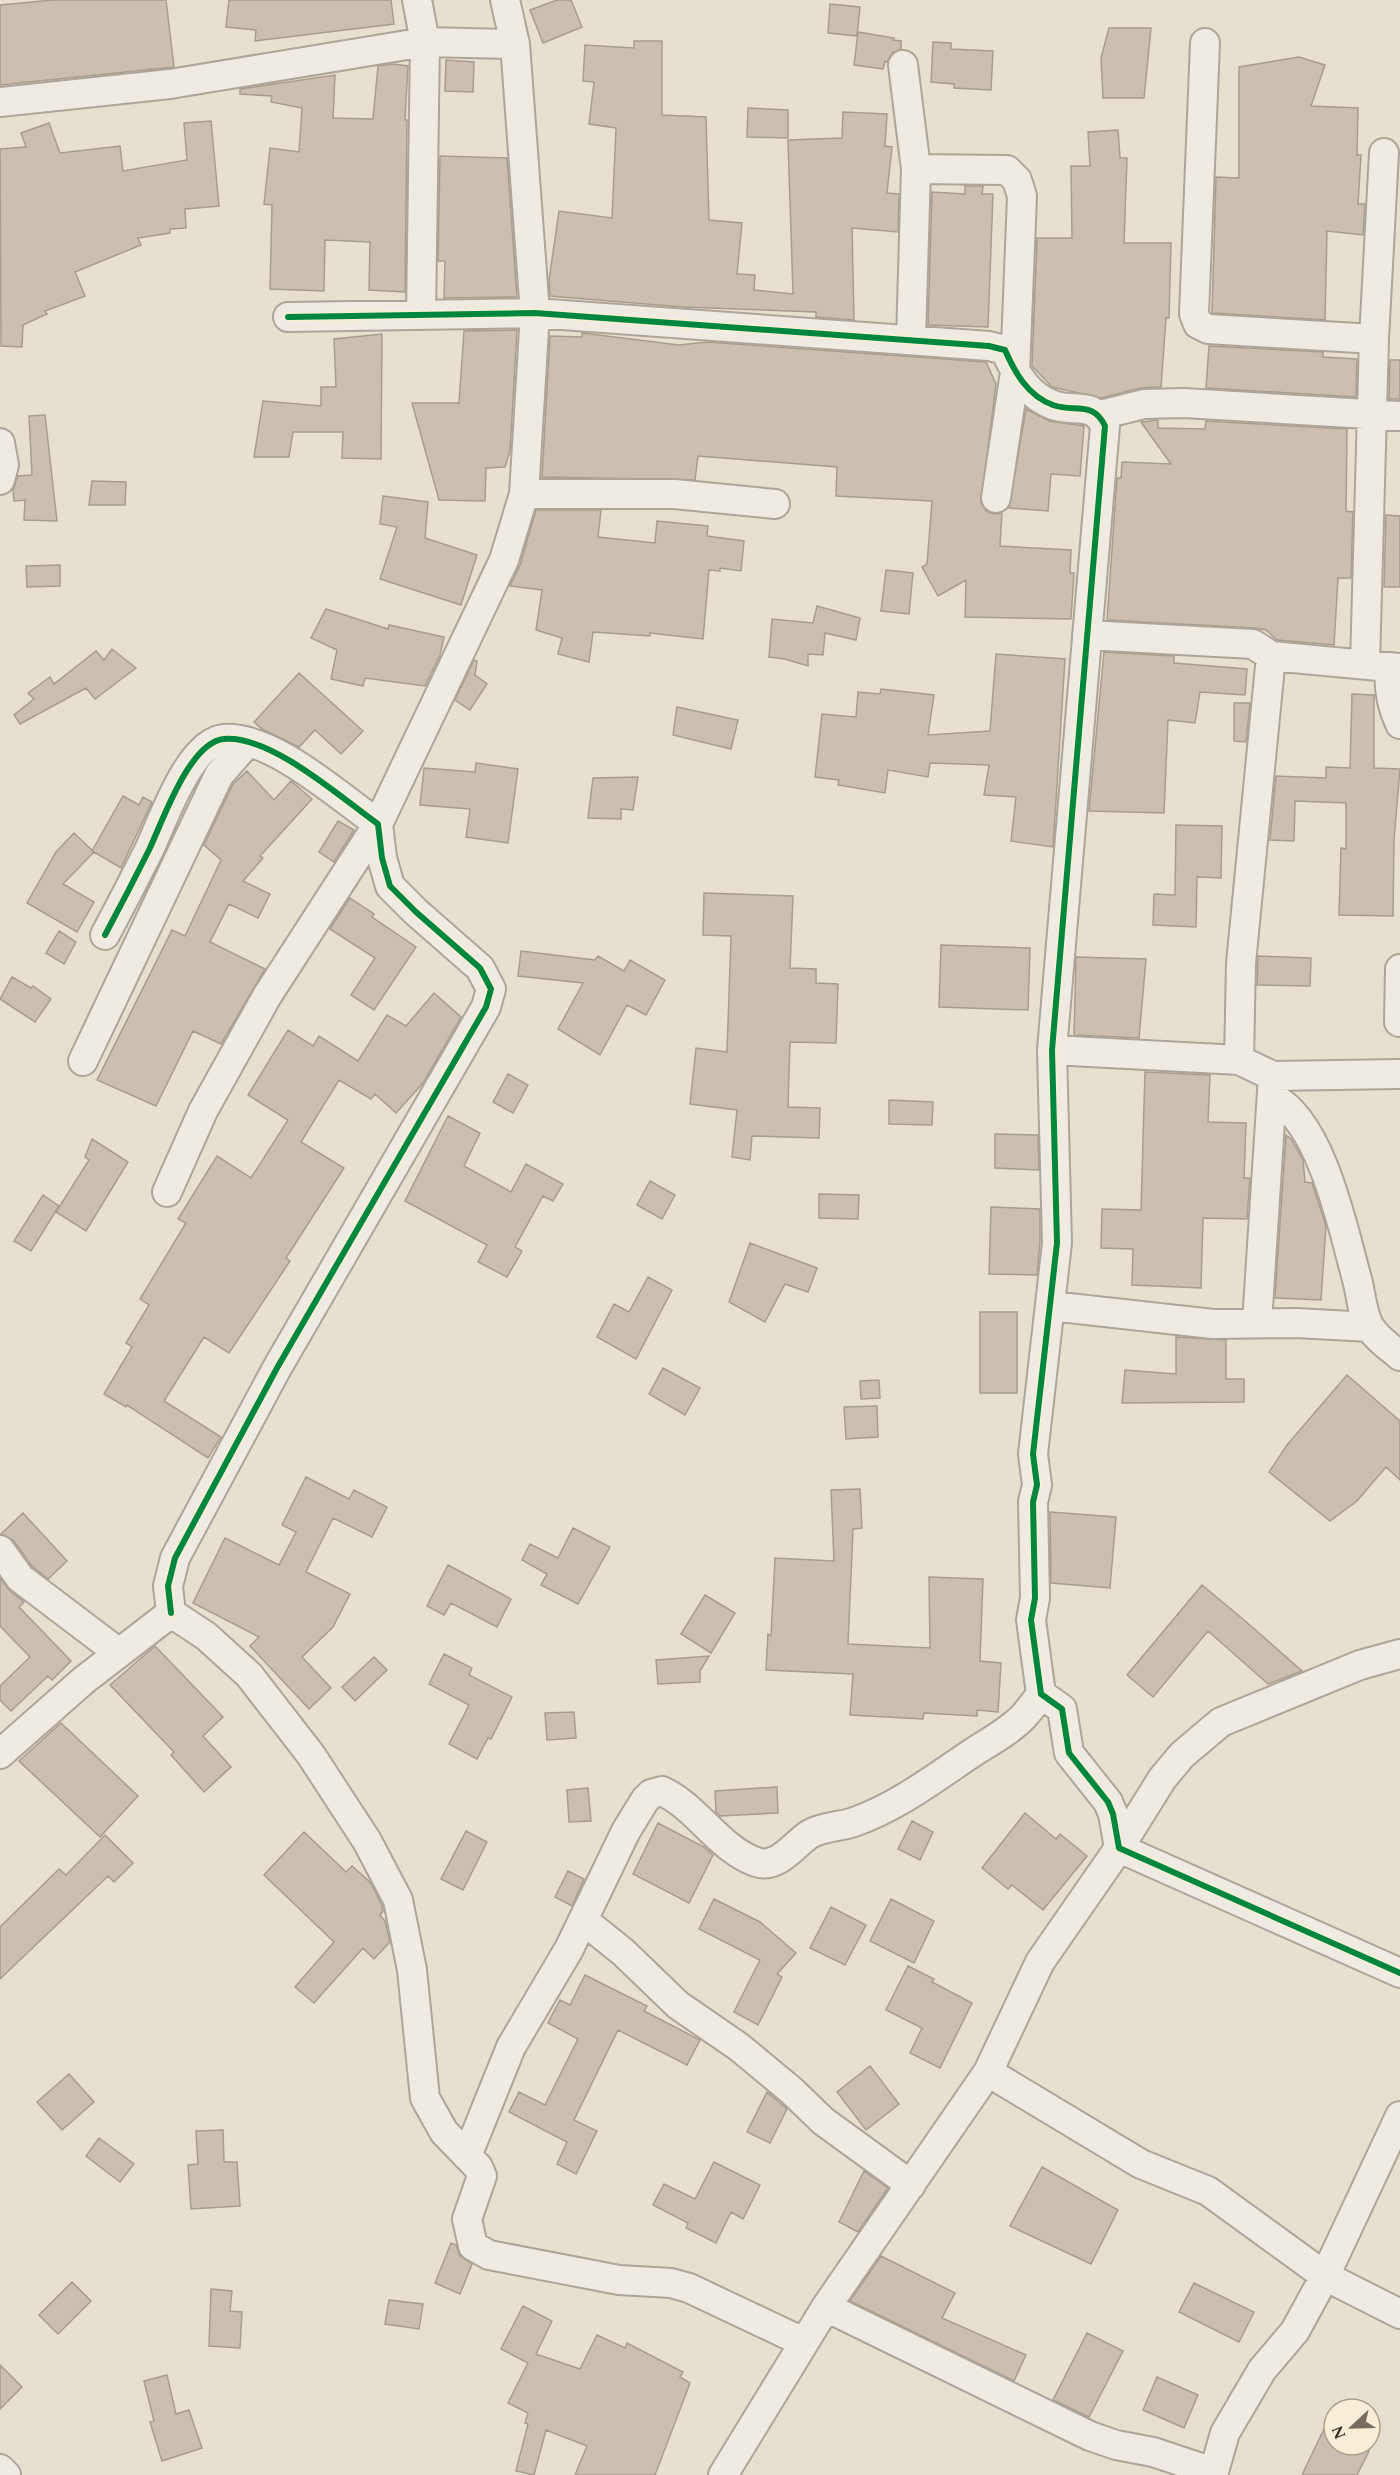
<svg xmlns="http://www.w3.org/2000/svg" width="1400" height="2475" font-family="Spectral,serif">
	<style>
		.building { fill: #cbbfb2; stroke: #a89c90; stroke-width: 1.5 }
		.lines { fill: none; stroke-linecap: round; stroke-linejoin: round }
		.minor-casing { stroke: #ada599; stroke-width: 32 }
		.minor { stroke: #efebe3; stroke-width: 28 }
		.cycleway-casing { stroke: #f7eed8; stroke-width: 10 }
		.cycleway { stroke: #00873e; stroke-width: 6 }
	</style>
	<rect width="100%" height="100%" fill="#e7e0d1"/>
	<!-- building -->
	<path class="building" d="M53,0h113l8,67 -174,18v-80z
		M229,0h162l3,24 -139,17 1,-11 -30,-3z
		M557,0h14l11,27 -39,16 -13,-33z
		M830,4l30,3 -3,29 -29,-3z
		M1109,28h42l-7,70h-41l-2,-40z
		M858,32l36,6 -1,2 8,1v8l-8,3 -6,10 -2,-1 -2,8 -29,-4z
		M634,41h28v74l44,2 3,103 33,3 -5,51 18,1 -1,15 39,4 -5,-154 54,-2 1,-26 44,2 -2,32 7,1 -5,46 12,1 -1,38 -46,-4 2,92 -38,-3v-5l-134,-5 -132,-11 -1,-16 10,-69 53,7 4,-90 -27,-4 5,-42 -11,-1 2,-36 49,3z
		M933,42l18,1v6l42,2 -2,39 -37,-2v-4l-23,-2z
		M1299,57l26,8 -14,41 47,2 -1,47h4l-3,49h7l-2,31 -36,-4 -2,89 -113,-7 4,-136 23,1v-111z
		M446,60l28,2 -1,30 -28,-1z
		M393,64l15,2 -3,54h2l-2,172 -36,-2 1,-48 -45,-2 -1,51 -54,-2 2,-84 -8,-1 6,-56 29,4 3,-44 -31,-6 1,-6 -32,-2v-5l95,-14 -2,43 40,1 5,-53z
		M748,108l40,2v28l-41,-1z
		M211,121l8,85 -34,3 1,19 -16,1v4l-32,5 3,7 -66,27 10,24 -40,15 2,3 -24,11 -1,22 -21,-1 -1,-197 26,-2 -5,-14 28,-10 11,30 60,-7 3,25 64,-11 -3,-37z
		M1118,130l2,28h7l-3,85h47l-2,75h-3l-5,69 -21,1 -39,10 -49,-11 -20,-21 5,-128h35l-1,-72h19l-2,-34z
		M440,156l67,2 10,139 -73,1 1,-37h-7z
		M965,186h18l-1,8h11l-5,133 -60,-2 4,-133 33,2z
		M517,330l-7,121 -5,16 -19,1 -1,33 -46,-1 -27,-97h47l5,-72z
		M582,333l97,12 28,-3 279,20 10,22 -15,119 5,8 8,3 8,-1 -2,33 71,4 -1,23h4l-3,46 -106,-2 1,-37 -28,16 -16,-29 5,-3 5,-63 -96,-5 1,-29 -139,-11 -3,24 -153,-3 8,-141 32,1z
		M382,334l-1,125 -39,-1 1,-26h-50l-4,25h-35l9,-56 58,5v-19h15l-2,-48z
		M1209,346l114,6v5l34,2 -1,38 -150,-9z
		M1390,360h10v39h-11z
		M1026,409l23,12 35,5 -4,50 -29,-2 -3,37 -39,-3z
		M45,415l12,106 -33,-1 1,-20 -11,1 -1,-11 5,-14 14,-1 -3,-59z
		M1158,420v8l47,1 1,-8 141,8 -1,82 7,1 -2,66h-13l-4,67 -57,-5 -11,-10 -12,-2 -147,-8 10,-142h4l1,-16 49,2 -30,-42z
		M92,481l34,1 -1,23h-36z
		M383,496l45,6 -3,36 52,17 -16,50 -81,-26 17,-52 -17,-3z
		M536,510h65l-3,27 57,6 2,-22 51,5 -1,10 37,5 -3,30 -21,-3v3l-11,-1 -6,69 -53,-6v3l-57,-4 -4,30 -31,-8 4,-16 -26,-8 6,-40 -32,-4 10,-21z
		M1386,515l14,1v71h-16z
		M60,565v21l-33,1 -1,-21z
		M886,570l27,3 -4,41 -28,-3z
		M817,606l43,12 -4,22 -31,-7 -2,22 -15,-1v12l-23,-7 -16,-2 3,-38 41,4z
		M326,609l62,20 1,-4 55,12 -4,18 -15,31 -60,-8 -2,8 -32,-7 6,-29 -26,-12z
		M112,649l24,19 -41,31 -9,-11 -66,36 -6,-9 20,-16 -6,-6 22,-16 4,7 42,-33 8,9z
		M1104,652l70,4v7l73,6 -2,26 -45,-3 -5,31 -27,-3 -4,93 -75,-2z
		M996,654l69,5 -12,188 -42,-6 5,-44 -32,-2 5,-30 -59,-2 -2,14 -40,-7 -3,23 -47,-8 1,-5 -24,-3 7,-63 34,3 2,-25 22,2 1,-5 53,6 -6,40 62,-4z
		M474,660l3,1 -2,14 12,9 -17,26 -15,-10z
		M299,673l64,58 -22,23 -26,-24 -16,17 -37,-18 -8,-7z
		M1352,694l22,1v73l26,1 -6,71 -1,76 -54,-1 2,-67 5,1v-46l-51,-2 -1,40 -24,-1 6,-64 50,2v-11l24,1z
		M1234,703h16l-4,39 -12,-1z
		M677,707l61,13 -7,29 -58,-14z
		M476,763l42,6 -10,74 -42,-6 4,-28 -50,-4 4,-37 51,4z
		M247,771l27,29 17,-19 21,18 -52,57 3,2 -20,23 27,13 -12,24 -29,-14 -19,38 55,27 -44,75 -28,-13 -37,75 -59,-26 75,-150 13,6 36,-76 -17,-15 29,-61z
		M638,777l-5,33 -12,-1v10l-33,-1 5,-40z
		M123,796l16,9 4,-8 9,5 -31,66 -29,-17z
		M338,821l16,9 -20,32 -15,-10z
		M1176,825l46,1 -1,52 -24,-1 -1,50 -43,-2 1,-31 21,1z
		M74,833l20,19 -31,32 31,18 -17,30 -50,-29 29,-51z
		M704,893l89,3 -3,72 26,1v14l22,1 -2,59 -46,-1 -2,65 32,1 -1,30 -67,-2 -2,24 -18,-3 5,-47 -47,-6 6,-56 31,4 4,-116 -28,-1z
		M350,898l24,16 -2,3 44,30 -42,63 -23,-15 24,-37 -45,-29z
		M59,931l17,11 -12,22 -18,-11z
		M941,945l89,3 -2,62 -89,-3z
		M521,951l74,9 3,-4 26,15 6,-11 35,20 -19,35 -19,-10 -27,50 -42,-26 25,-46 -65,-7z
		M1258,956l53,2 -1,28 -53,-1z
		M1076,957l70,2 -7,79 -65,-3z
		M12,977l19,11 2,-2 18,13 -16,23 -35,-23z
		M434,993l27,24 -38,66 -27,30 -21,-19 -4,5 -32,-19 -38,62 43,26 -58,90 4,3 -61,92 -25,-16 -40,64 57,36 -13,21 -81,-53 -1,2 -22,-13 28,-47 -6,-4 23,-38 -9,-6 46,-76 -8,-4 39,-63 34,22 37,-58 -40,-25 40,-65 25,16 6,-10 39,25 29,-46 19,11z
		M1145,1072l65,3 -2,47 38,1 -2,55h6l-3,41 -44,-1 -2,70 -69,-3 1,-36 -32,-1 1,-39 39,1z
		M508,1074l20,11 -15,28 -20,-11z
		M889,1100l44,2 -1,23 -43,-1z
		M448,1116l32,17 -16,33 47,26 15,-28 37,20 -10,17 -10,-5 -28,51 7,4 -15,26 -29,-15 9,-17 -82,-44z
		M995,1134l43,1 1,35 -44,-2z
		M1286,1135l5,4 12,21 2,22 7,1 14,43 -5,74 -46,-2z
		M92,1139l36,23 -42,69 -30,-19 33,-52 -4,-3z
		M650,1181l25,14 -13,24 -25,-14z
		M819,1194l40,1 -1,24 -39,-1z
		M43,1195l16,11 -28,45 -17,-10z
		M991,1207l49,2v33l-3,33 -48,-1z
		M750,1243l67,25 -9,24 -23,-8 -20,38 -36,-20z
		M648,1277l24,13 -36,69 -39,-22 17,-33 15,8z
		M980,1312h37v81h-37z
		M1176,1337l50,3v39h18v23l-122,1 3,-33 51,4z
		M663,1368l37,20 -15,27 -36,-21z
		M1347,1375l53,46v59l-14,-13 -29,34 -27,20 -61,-49 18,-27z
		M879,1380l1,18 -19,1 -1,-18z
		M877,1406l1,31 -32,2 -2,-32z
		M306,1477l43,22 5,-9 33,17 -15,30 -39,-19 -27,54 44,22 -17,33 -31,30 29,31 -22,21 -59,-63 9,-9 -66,-34 32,-65 54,27 17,-33 -14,-7z
		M860,1489l2,39 -9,1 -5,115 82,4 -1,-71 54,2 -3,82 21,2 -3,49 -21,-2v6l-53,-3 -1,6 -73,-4 3,-41 -87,-4 2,-36 3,2 4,-78 59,3 -3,-71z
		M1050,1512l66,5 -6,71 -59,-5z
		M23,1513l44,48 -19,18 -16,-13 -19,-26 -12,-6z
		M573,1528l37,19 -32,57 -37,-19 6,-11 -25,-14 8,-16 28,14z
		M448,1565l63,34 -14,28 -46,-24 -7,12 -17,-9z
		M0,1578l10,13 14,11 -5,5 52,54 -19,19 -4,-4 -37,35 -11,-11v-14l30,-29 -30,-31z
		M1202,1585l42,35 58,51 -34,13 -60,-53 -55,66 -26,-22z
		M705,1595l30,18 -24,40 -30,-19z
		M155,1646l68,71 -20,19 28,31 -27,25 -33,-37 3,-3 -64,-67z
		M444,1654l28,14 -3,7 43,22 -21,42 -3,-1 -11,21 -28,-15 20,-39 -40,-21z
		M709,1656l-9,15v11l-42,2 -2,-24z
		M374,1657l13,13 -32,31 -13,-14z
		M574,1712l2,26 -29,2 -2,-27z
		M61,1723l77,73 -38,41 -81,-76z
		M777,1787l1,26 -58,3 -4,-4 -1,-21z
		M588,1788l3,33 -22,1 -2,-32z
		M1025,1813l31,26 4,-5 27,22 -44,54 -31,-25 -4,4 -26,-21z
		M912,1821l21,11 -13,28 -22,-11z
		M658,1823l46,24 9,8 -24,48 -56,-29z
		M466,1831l21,11 -24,48 -22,-11z
		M304,1832l42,40 6,-6 19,17 11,23 1,5 -3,4 5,6 5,21 -16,17 -11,-11 -49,55 -19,-16 39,-45 -70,-67z
		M105,1835l28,28 -19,19 -6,-6 -108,103v-52l59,-58 7,6z
		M568,1871l16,8 -12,27 -17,-9z
		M714,1899l46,23 36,31 -19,21 5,3 -24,48 -24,-13 26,-52 -61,-31z
		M891,1899l43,22 -20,42 -44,-22z
		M831,1907l35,18 -21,40 -35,-17z
		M908,1966l26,13 -2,3 40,21 -32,65 -30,-15 12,-25 -36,-18z
		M585,1975l62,31 -3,5 56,29 -13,25 -69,-35 -44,90 23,11 -21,43 -19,-10 10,-22 -58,-30 10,-20 26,13 33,-66 -30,-16 12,-23 10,5z
		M870,2066l29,38 -33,26 -29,-38z
		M69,2074l25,28 -32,28 -25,-28z
		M767,2092l20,17 -17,34 -23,-11z
		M223,2130l1,32h13l3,44 -49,3 -3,-44 10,-1 -2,-33z
		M99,2138l35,26 -14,18 -34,-26z
		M714,2162l46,23 -17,34 -12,-7 -15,31 -30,-15 2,-5 -35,-18 11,-21 31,15z
		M1042,2167l76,43 -27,54 -81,-38z
		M864,2171l24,17 -30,44 -19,-10z
		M451,2243l5,2 4,11 12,8 -12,30 -25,-11z
		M881,2256l74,37 -13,25 84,37 -12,26 -164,-80z
		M72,2282l19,19 -33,33 -19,-19z
		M1194,2283l60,29 -15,30 -60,-30z
		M211,2289l21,2 -2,20 12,1 -2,36 -31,-2z
		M389,2300l34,4 -4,25 -34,-5z
		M523,2306l29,15 -16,33 44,15 17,-34 28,13 2,-5 56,29 -3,5 10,6 -35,92h-80l12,-29 -41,-16 -12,45 -18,-4 12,-47 -3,-1 3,-10 -20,-10 20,-40 -27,-14z
		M1087,2333l36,18 -34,66 -36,-17z
		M0,2365l22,22 -22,22z
		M167,2375l9,39 13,-4 13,38 -40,13 -12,-39 4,-1 -10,-40z
		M1157,2377l41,18 -14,33 -41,-18z
		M1334,2408v37h24l11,6 -12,24h-55z"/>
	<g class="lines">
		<!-- minor casing -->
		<g class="minor-casing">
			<path id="minor" d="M417,0l8,42 -4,273
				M1205,43l-11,271 4,10 10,5 166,10
				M903,65l13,104 -5,171
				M0,102l170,-18 255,-42 90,2
				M916,169l91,1 10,10 5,16 -7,176 -19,126
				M288,317l247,-4 454,33 16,4c10,23 23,46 48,55 21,8 40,-5 52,21l-53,624 5,193 -24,211 4,31 -4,17 2,96 -4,22 10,74 21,15 7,44 39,49 5,12 6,34 281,125
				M1100,415l44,-11 40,-1 216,13
				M0,443l4,22 -4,15
				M524,494h150l101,10
				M1087,635l166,9 18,12 129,12
				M1365,664l9,-325 10,-186
				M1390,667c-2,21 1,38 10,57
				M105,935c15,-28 30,-57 44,-85 13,-27 40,-108 75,-111 47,-4 116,58 154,85l4,34 8,28 26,26 64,56 11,21 -5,18 -209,361 -102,190 -7,28 3,27
				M1399,1022l1,-53
				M1052,1050l187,10
				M83,1061l136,-286 28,-32
				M1273,1076l127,-2
				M1273,1098c49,23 71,135 85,185 3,13 5,33 12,44 6,11 21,21 30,29
				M167,1192l36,-81 64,-115 111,-172 126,-264 20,-66 11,-181 -20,-269 -10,-44
				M1051,1306l162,18 83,-1 74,4
				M1257,1323l16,-247 -34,-16 2,-97 30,-307
				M0,1550l20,28 99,75
				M171,1613l35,23 43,39 62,80 56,86 31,59 14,70 13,128 19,34 34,35 4,9 -15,43 6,27 16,9 130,25 52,3 18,5 114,54
				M0,1754l84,-74 87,-67
				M583,1920l40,32 55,53 61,42 53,44 31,30 88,64
				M988,2072l153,92 67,27 117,85 75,38
				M467,2156l44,-109 58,-98 57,-118 19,-31 6,-6 11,-3c35,16 56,57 94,71 22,8 39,-19 54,-28 14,-8 30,-7 44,-12 43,-15 81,-44 118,-69 17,-11 38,-22 52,-37 6,-7 12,-15 17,-22
				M826,2307l264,129 26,9 37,7 60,20
				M0,2469l6,6
				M723,2475l103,-168 162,-235 52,-110 79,-114 43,-69 20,-24 39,-33 139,-57 40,-11
				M1213,2475l12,-42 37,-63 33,-39 30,-55 75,-160"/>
		</g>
		<!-- minor -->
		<use href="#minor" class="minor"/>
		<!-- cycleway casing -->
		<g class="cycleway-casing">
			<path id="cycleway" d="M288,317l247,-4 454,33 16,4c10,23 23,46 48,55 21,8 40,-5 52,21l-53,624 5,193 -24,211 4,31 -4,17 2,96 -4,22 10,74 21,15 7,44 39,49 5,12 6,34 281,125
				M105,935c15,-28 30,-57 44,-85 13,-27 40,-108 75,-111 47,-4 116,58 154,85l4,34 8,28 26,26 64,56 11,21 -5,18 -209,361 -102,190 -7,28 3,27"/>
		</g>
		<!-- cycleway -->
		<use href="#cycleway" class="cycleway"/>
	</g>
	<!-- north arrow -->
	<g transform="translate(1352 2427) rotate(248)"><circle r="28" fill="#f7eed8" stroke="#ada18e" stroke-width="1.5"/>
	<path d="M0-4.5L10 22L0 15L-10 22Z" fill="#786c5e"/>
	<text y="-9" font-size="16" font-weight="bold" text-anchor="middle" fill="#3d2e20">N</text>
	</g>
</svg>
